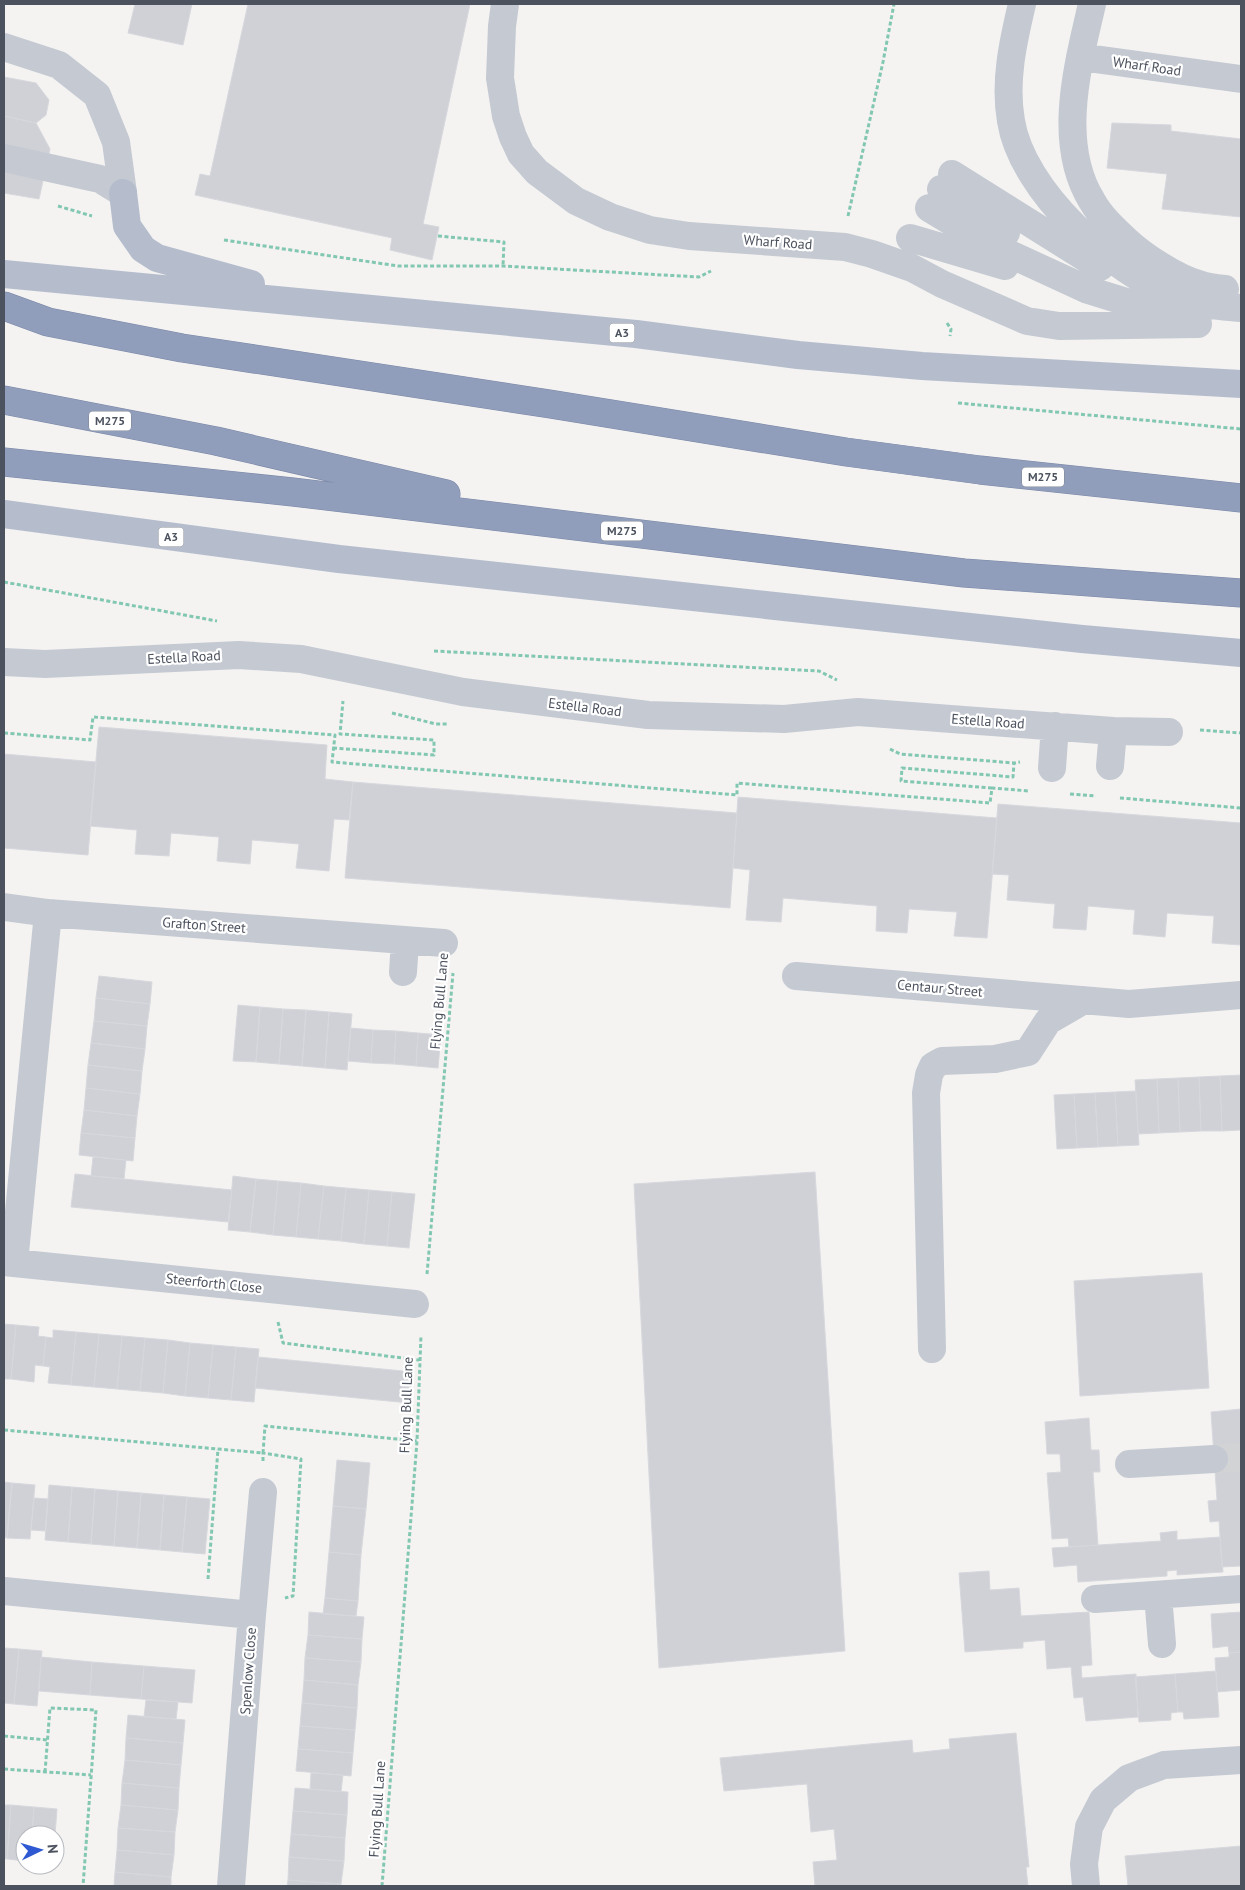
<svg xmlns="http://www.w3.org/2000/svg" width="1245" height="1890" font-family="'PT Sans',sans-serif">
	<style>
		.building { fill: #d0d1d6; stroke: #d7d8dd }
		.lines { fill: none; stroke-linecap: round; stroke-linejoin: round }
		.minor-tunnel { stroke: #d2d3d4; stroke-width: 28; stroke-dasharray: 28 14; stroke-linecap: butt }
		.highway-casing { stroke: #7b88a7; stroke-width: 29 }
		.path { stroke: #82c7b1; stroke-width: 3; stroke-dasharray: 4 2.5; stroke-linecap: butt }
		.minor { stroke: #c5cad2; stroke-width: 28 }
		.major { stroke: #b5bdcd; stroke-width: 28 }
		.highway { stroke: #909dbb; stroke-width: 28 }
		.labels { text-anchor: middle; stroke-width: 4.5; stroke-linejoin: round; paint-order: stroke }
		.shield { fill: #fff; stroke: #82868e; stroke-width: 1 }
		.shield-label { font-size: 12px; font-weight: bold; fill: #4c525e }
		.street-label { font-size: 14px; fill: #4c525e; stroke: #fff }
	</style>
	<rect width="100%" height="100%" fill="#f4f3f2"/>
	<!-- building -->
	<path class="building" d="M135,4h57l-9,41 -55,-12z
		M248,4h222l-47,220 16,3 -7,33 -42,-10 2,-12 -197,-43 5,-21 10,2z
		M4,77l32,6 13,17 -3,15 -10,8 -32,-7z
		M4,116l32,7 14,26 -11,50 -35,-6z
		M1112,123l59,2v6l70,8v78l-79,-8 5,-35 -60,-6z
		M99,727l228,18 -2,34 28,3 -4,38 -15,-1 -5,52 -33,-3 3,-24 -47,-4 -2,24 -33,-3 2,-24 -48,-4 -2,23 -34,-2 2,-24 -47,-4z
		M4,754l92,8 -8,93 -84,-7z
		M353,782l384,31 -7,95 -385,-30z
		M738,797l259,21 -10,120 -33,-2 3,-24 -48,-3 -2,24 -31,-2 1,-25 -94,-8 -2,24 -35,-2 4,-50 -17,-2z
		M998,804l243,19v122l-29,-2 2,-27 -47,-3 -2,24 -32,-3 2,-24 -47,-4 -2,24 -33,-2 2,-24 -48,-4 2,-25 -17,-1z
		M99,976l53,6 -2,22 -54,-6z
		M96,998l54,6 -3,22 -53,-5z
		M238,1005l22,2 -4,55 -23,-1z
		M260,1007l23,2 -4,55 -23,-2z
		M283,1009l23,1 -4,56 -23,-2z
		M306,1010l23,2 -4,56 -23,-2z
		M329,1012l23,2 -5,56 -22,-2z
		M94,1021l53,5 -2,23 -54,-6z
		M351,1028l22,2 -2,33 -23,-2z
		M373,1030l23,1 -2,33 -23,-1z
		M396,1031l22,2 -2,33 -22,-2z
		M418,1033l23,2 -3,33 -22,-2z
		M91,1043l54,6 -3,22 -54,-6z
		M88,1065l54,6 -2,23 -54,-6z
		M1241,1075v55l-19,1 -2,-55z
		M1220,1076l2,55h-21l-2,-54z
		M1199,1077l2,54 -21,1 -2,-54z
		M1178,1078l2,54 -21,1 -2,-54z
		M1157,1079l2,54 -21,1 -3,-54z
		M86,1088l54,6 -3,22 -53,-6z
		M1136,1091l3,54 -21,1 -3,-54z
		M1115,1092l3,54 -20,1 -3,-54z
		M1095,1093l3,54 -21,1 -3,-54z
		M1074,1094l3,54 -20,1 -3,-54z
		M84,1110l53,6 -2,22 -54,-5z
		M81,1133l54,5 -2,23 -54,-6z
		M93,1157l33,3 -2,19 -33,-3z
		M815,1172l30,479 -186,17 -25,-484z
		M75,1174l157,16 -4,32 -157,-15z
		M233,1176l23,3 -6,53 -22,-2z
		M256,1179l22,2 -5,54 -23,-3z
		M278,1181l23,2 -5,54 -23,-2z
		M301,1183l23,3 -6,53 -22,-2z
		M324,1186l22,2 -5,53 -23,-2z
		M346,1188l23,2 -5,54 -23,-3z
		M369,1190l23,2 -5,54 -23,-2z
		M392,1192l23,2 -6,54 -22,-2z
		M1202,1273l7,115 -129,8 -6,-115z
		M4,1324l12,1 -5,54h-7z
		M16,1325l23,2 -1,9 8,1 -3,29 -8,-1 -1,17 -23,-3z
		M53,1330l23,2 -5,53 -23,-2 2,-16 -7,-1 3,-29 7,1z
		M76,1332l23,2 -5,53 -23,-2z
		M99,1334l23,2 -5,53 -23,-2z
		M122,1336l23,2 -5,53 -23,-2z
		M145,1338l23,2 -5,53 -23,-2z
		M168,1340l22,3 -5,53 -22,-3z
		M190,1343l23,2 -5,53 -23,-2z
		M213,1345l23,2 -5,53 -23,-2z
		M236,1347l23,2 -5,53 -23,-2z
		M258,1357l155,15 -4,31 -154,-15z
		M1241,1409v157l-19,1 -3,-46 -9,1 -2,-21 9,-1 -6,-88z
		M1089,1418l2,32h8l1,22h-7l5,73 -29,2 -1,-9 -16,1 -5,-66 14,-1 -1,-18h-13l-2,-32z
		M337,1460l33,3 -4,46 -33,-3z
		M4,1482l8,1 -5,55 -3,-1z
		M12,1483l23,2 -5,54 -23,-1z
		M49,1485l23,2 -4,55 -23,-2z
		M72,1487l23,2 -4,55 -23,-2z
		M95,1489l23,2 -4,55 -23,-2z
		M118,1491l23,2 -4,55 -23,-2z
		M141,1493l23,2 -4,55 -23,-2z
		M164,1495l23,2 -5,55 -22,-2z
		M187,1497l23,2 -5,55 -23,-2z
		M34,1498l14,1 -3,32 -14,-1z
		M333,1506l33,3 -5,46 -32,-3z
		M1177,1531v9l43,-3 3,35 -46,3v-5l-10,1v5l-89,6 -1,-17 -23,2 -2,-19 109,-7 -1,-8z
		M329,1552l32,3 -3,46 -33,-3z
		M989,1571l1,19 29,-2 2,28 68,-4 3,53 -11,1 1,12 54,-4 2,43 -52,4 -3,-24 -9,1 -3,-31 -24,2 -2,-29 -22,2v6l-58,4 -6,-79z
		M325,1598l33,3 -2,15 -33,-2z
		M309,1612l55,5 -2,22 -54,-4z
		M1241,1612v40l-12,1 -1,-7 -15,2 -2,-34z
		M308,1635l54,4 -1,23 -56,-4z
		M4,1648l15,1 -5,55 -10,-1z
		M19,1649l23,2 -5,55 -23,-2z
		M1241,1652v38l-24,2 -2,-34 14,-1v-4z
		M41,1657l51,5 -2,33 -51,-4z
		M305,1658l56,4 -3,23 -54,-5z
		M92,1662l52,4 -3,33 -51,-4z
		M144,1666l51,4 -3,33 -51,-4z
		M1216,1671l3,46 -35,2 -1,-7h-5l-3,-38z
		M1175,1674l3,38 -7,1v7l-32,2 -4,-45z
		M304,1680l54,5 -1,23 -55,-5z
		M146,1700l32,2 -2,17 -32,-2z
		M302,1703l55,5 -2,22 -55,-4z
		M128,1715l57,5 -2,23 -57,-5z
		M300,1726l55,4 -2,23 -55,-4z
		M1016,1733l13,134h-3l2,19h-213l-2,-24 24,-2 -3,-31 -23,3 -4,-48 -83,7 -4,-33 192,-18 1,13 37,-4 -1,-10z
		M126,1738l57,5 -2,22 -56,-5z
		M298,1749l55,4 -2,23 -55,-5z
		M125,1760l56,5 -2,23 -57,-5z
		M311,1773l32,2 -2,17 -31,-3z
		M122,1783l57,5 -1,22 -57,-5z
		M295,1788l53,4 -1,23 -54,-4z
		M4,1805h7l-4,54h-3z
		M11,1805l23,2 -2,28h-7v26l-18,-2z
		M121,1805l57,5 -3,22 -57,-4z
		M34,1807l23,2 -2,26h-23z
		M293,1811l54,4 -2,23 -54,-4z
		M118,1828l57,4 -1,23 -57,-5z
		M291,1834l54,4 -1,23 -55,-4z
		M1241,1846v40h-113l-3,-30z
		M117,1850l57,5 -3,22 -56,-5z
		M289,1857l55,4 -3,23 -53,-4z
		M115,1872l56,5v9h-57z
		M288,1880l53,4v2h-54z"/>
	<g class="lines">
		<!-- minor-tunnel -->
		<path class="minor-tunnel" d="M1214,1459l27,-2"/>
		<!-- highway casing -->
		<g class="highway-casing">
			<path id="highway" d="M4,306l44,16 134,26 368,56 296,48 134,18 261,28
				M4,400l212,41 230,53
				M4,462l289,30 671,81 277,20"/>
		</g>
		<!-- path -->
		<path class="path" d="M58,206l34,10
			M848,216l35,-154 11,-58
			M438,236l66,6 -1,24
			M224,240l174,26h105l196,11 12,-6
			M947,323l4,6 -1,7
			M958,403l283,26
			M4,582l213,39
			M434,651l385,20 18,9
			M392,713l44,11h11
			M1200,730l41,3
			M4,733l86,7 3,-23 242,18 -3,27 405,33v-12l253,20 2,-15 37,3
			M333,748l101,7v-15l-94,-6 3,-33
			M890,749l10,5 114,9 6,-1
			M992,788l-91,-7 1,-13 111,9 1,-14
			M1070,794l26,2
			M1120,798l121,10
			M427,1274l26,-301
			M278,1322l5,21 136,17
			M4,1430l259,23 2,-27 152,15
			M263,1461v-8l38,6 -8,137 -8,2
			M208,1579l10,-130
			M4,1736l43,4
			M4,1769l87,6
			M45,1772l5,-64 46,2 -13,176
			M382,1886l35,-445 4,-106"/>
		<!-- minor -->
		<path class="minor" d="M505,4l-3,22 -2,52 6,38 7,21 8,17 16,18 39,29 34,16 40,13 39,6 156,11 27,7 40,14 30,16 85,37 32,5 139,-2
			M1022,4c-9,38 -18,78 -11,117 11,70 102,152 167,176 20,8 42,9 63,11
			M1092,4c-14,61 -36,139 0,197 9,16 22,28 35,40 16,15 51,38 72,43 8,3 17,4 26,5
			M4,47l55,18 38,30 19,47 7,51
			M1080,57l161,22
			M4,158l96,21 23,14
			M952,174l148,93
			M941,189l65,44
			M929,208l61,37 98,45 87,27
			M910,238l95,28
			M4,662l41,2 194,-9 62,4 162,33 185,23 136,4 74,-7 255,19 56,1
			M1110,766l3,-35
			M1052,768l3,-42
			M4,907l44,6 396,30
			M403,972l2,-31
			M796,976l333,28 112,-9
			M4,1262l411,42
			M14,1263l34,-350
			M932,1349l-6,-256 3,-18 4,-9 9,-5 53,-2 33,-7 20,-31 36,-21
			M1129,1464l85,-5
			M4,1591l248,24 -21,271
			M1158,1595l4,49
			M1095,1599l146,-10
			M252,1615l11,-123
			M1086,1886l-2,-22 5,-37 14,-27 26,-22 35,-13 77,-5"/>
		<!-- major -->
		<path class="major" d="M123,193l4,33 16,23 14,9 94,26
			M4,274l632,60 162,21 124,11 319,18
			M4,514l335,45 743,80 159,14"/>
		<!-- highway -->
		<use href="#highway" class="highway"/>
	</g>
	<g class="labels">
		<!-- shield labels -->
		<g class="shield">
			<rect x="609.5" y="323.5" width="25" height="19" rx="4"/>
			<rect x="89" y="411.5" width="42" height="19" rx="4"/>
			<rect x="1022" y="467.5" width="42" height="19" rx="4"/>
			<rect x="601" y="521.5" width="42" height="19" rx="4"/>
			<rect x="158.5" y="527.5" width="25" height="19" rx="4"/>
		</g>
		<g class="shield-label">
			<text x="622" y="337">A3</text>
			<text x="110" y="425">M275</text>
			<text x="1043" y="481">M275</text>
			<text x="622" y="535">M275</text>
			<text x="171" y="541">A3</text>
		</g>
		<!-- street labels -->
		<g class="street-label">
			<text transform="translate(1147 66) rotate(8)" y="5">Wharf Road</text>
			<text transform="translate(778 242) rotate(4)" y="5">Wharf Road</text>
			<text transform="translate(184 657) rotate(-3)" y="5">Estella Road</text>
			<text transform="translate(585 707) rotate(7)" y="5">Estella Road</text>
			<text transform="translate(988 721) rotate(4)" y="5">Estella Road</text>
			<text transform="translate(204 925) rotate(4)" y="5">Grafton Street</text>
			<text transform="translate(940 988) rotate(5)" y="5">Centaur Street</text>
			<text transform="translate(439 1001) rotate(-85)" y="5">Flying Bull Lane</text>
			<text transform="translate(214 1283) rotate(6)" y="5">Steerforth Close</text>
			<text transform="translate(406 1405) rotate(-88)" y="5">Flying Bull Lane</text>
			<text transform="translate(248 1671) rotate(-86)" y="5">Spenlow Close</text>
			<text transform="translate(377 1809) rotate(-86)" y="5">Flying Bull Lane</text>
		</g>
	</g>
	<!-- border -->
	<rect width="1245" height="1890" fill="none" stroke="#4c525e" stroke-width="10"/>
	<!-- north arrow -->
	<g transform="translate(40 1850) rotate(85)"><circle r="24" fill="#ffffff" stroke="#b7babf"/>
	<path d="M0-4L9 19L0 12L-9 19Z" fill="#2e59d3"/>
	<text y="-8" font-size="14" font-weight="bold" text-anchor="middle" fill="#4c525e">N</text>
	</g>
</svg>
